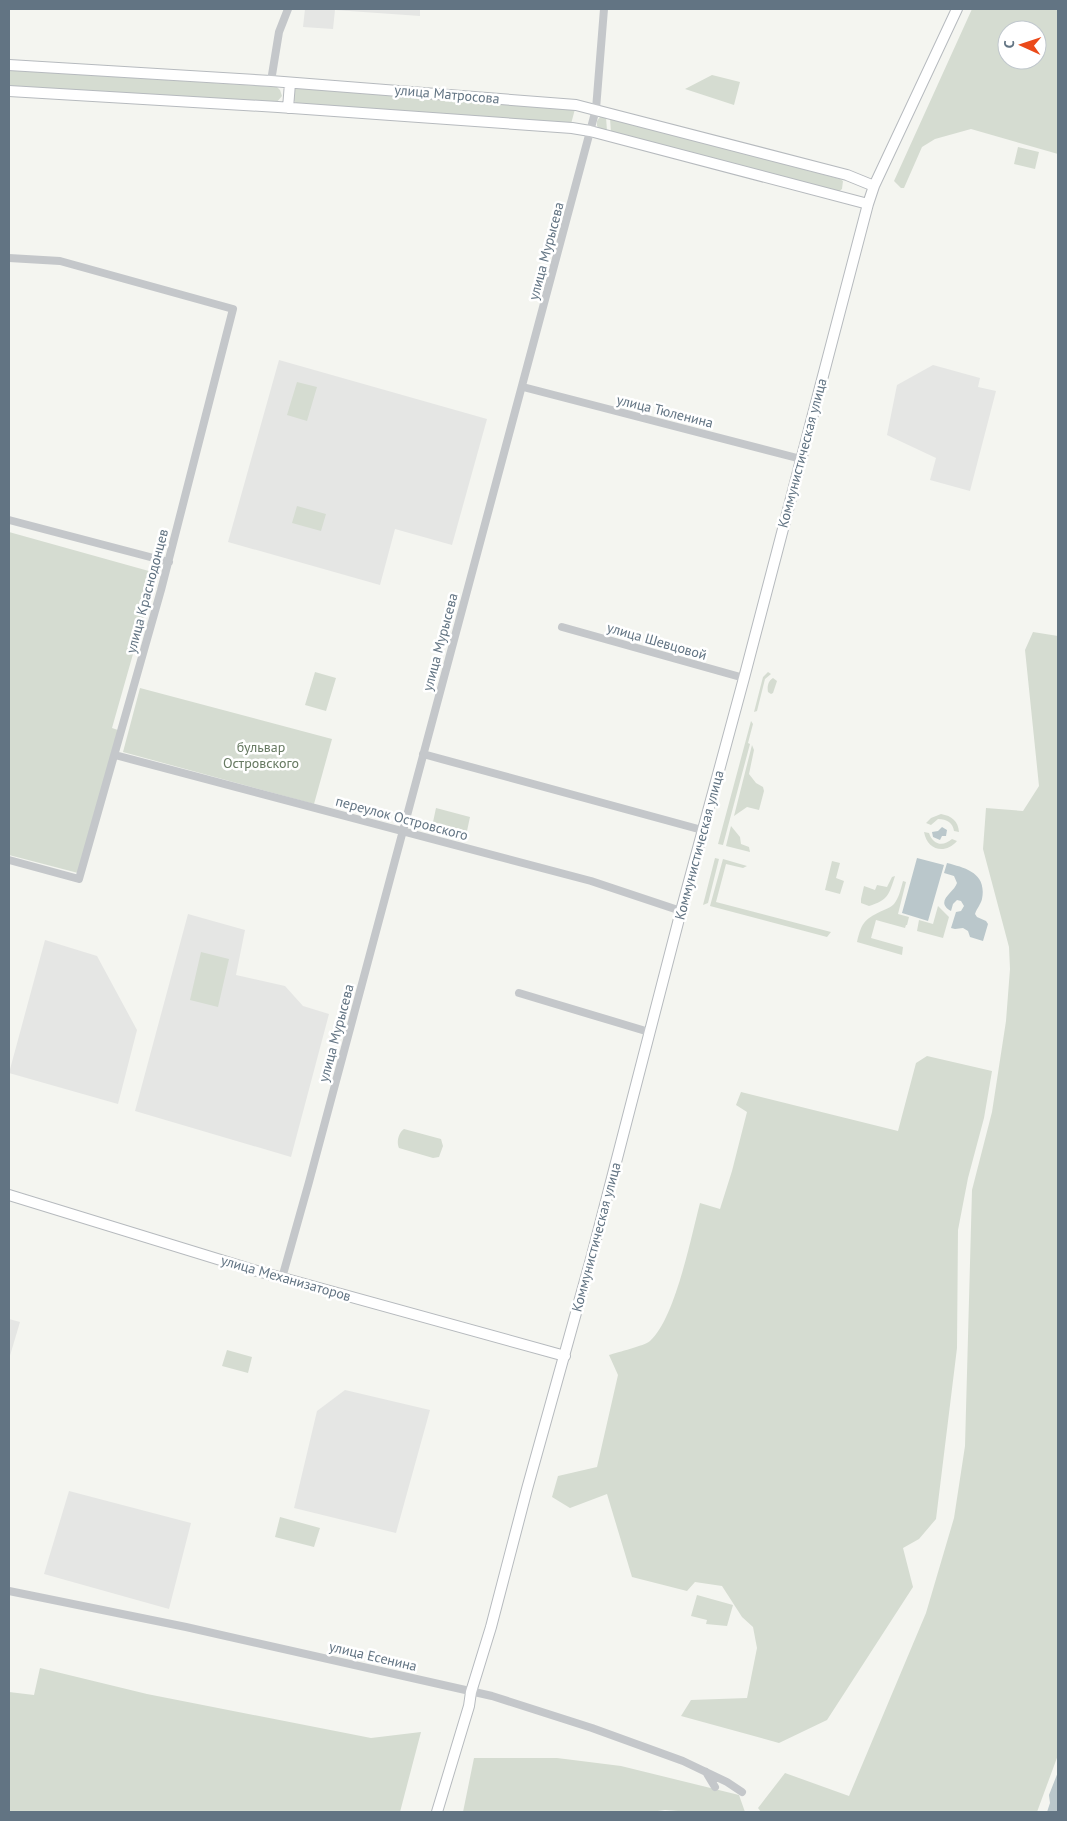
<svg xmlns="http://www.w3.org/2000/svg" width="1067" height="1821" font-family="'PT Sans',sans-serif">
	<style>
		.built { fill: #e5e6e4 }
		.green { fill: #d5dcd1; fill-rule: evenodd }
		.water { fill: #bac7cb }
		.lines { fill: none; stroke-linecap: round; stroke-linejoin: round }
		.major-casing { stroke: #b6babe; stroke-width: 12 }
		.minor { stroke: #c4c7ca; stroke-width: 8 }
		.major { stroke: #fff; stroke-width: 10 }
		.labels { text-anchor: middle; stroke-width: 5; stroke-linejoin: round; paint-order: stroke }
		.street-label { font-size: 14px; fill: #627483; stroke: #fff }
		.park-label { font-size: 14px; fill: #667961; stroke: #fff }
	</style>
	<rect width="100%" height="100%" fill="#f4f5f0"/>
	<!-- built -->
	<path class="built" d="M305,9h115v7l-85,-6 -2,19 -30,-2z
		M279,360l208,59 -35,126 -57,-16 -15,56 -152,-43z
		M933,365l47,13 -2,9 18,4 -26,100 -40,-11 6,-22 -49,-23 10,-50z
		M188,914l57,16 -9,45 49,11 18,20 26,8 -38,143 -156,-46z
		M45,940l52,16 40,74 -19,74 -109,-31z
		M9,1319l11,3 -11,37z
		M345,1390l85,20 -34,123 -102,-25 23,-97z
		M69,1491l122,32 -22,86 -125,-35z"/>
	<!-- green -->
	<path class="green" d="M972,9h86v145l-87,-25 -36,10 -13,8 -18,41h-3l-7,-7zM1007,30h30v30h-30z
		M9,70l268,17 3,3 2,6 -6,7 -267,-17z
		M712,75l28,7 -6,23 -49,-16z
		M297,87l278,22 -4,15 -274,-20 -4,-4 1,-10z
		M600,117h6l1,14 -6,-1 -4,-4v-5z
		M610,118l230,61 3,2 -1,8 -4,3 -227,-59z
		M1018,147l21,5 -4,17 -21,-5z
		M297,382l20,5 -10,34 -20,-6z
		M297,506l29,8 -5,17 -29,-8z
		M9,532l147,41 -44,155 6,2 -40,143 -69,-18z
		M1033,632l25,4v1119l-21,57h-276l-3,-4 27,-35 64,23 77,-183 28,-95 11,-72 7,-256 20,-78 14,-91 4,-52 -1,-22 -26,-98 3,-41 37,3 16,-25 -14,-136z
		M315,672l21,6 -10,33 -21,-6z
		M768,672l3,2 -6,5 -8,32 -3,1 9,-35z
		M773,678l4,3 -4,12 -2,1 -3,-2c-1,-5 0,-11 5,-14z
		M140,688l192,51 -18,65 -191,-52z
		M751,721l2,3 -5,19 2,1 -27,101 -5,-1z
		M752,745l2,5 -5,24 7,9 7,4 1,4 -5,19 -12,-3 -13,9z
		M436,808l34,9 -3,14 -34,-9z
		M941,814c11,2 17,7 18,18l-5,-1c-1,-8 -7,-12 -16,-12l-7,6 -5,-2 5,-5z
		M731,826l9,11 1,7 8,3 1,5 -24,-6z
		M924,832l5,1c4,12 14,14 23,6l5,2c-12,14 -30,9 -33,-9z
		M715,858l4,1 -11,44 -5,2z
		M723,859l24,7 -4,2 -17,-4 -10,38 115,30 -4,5 -117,-31z
		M832,861l8,2 -4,15 8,3 -4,13 -15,-4z
		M895,876c-6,19 -7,24 -26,30l-8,-3v-4l3,-13 11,4 2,-5 10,2 5,-10z
		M903,881l3,1 -8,32 11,3 -2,8h-1l-1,3 -29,-8 -5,18 32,9 -1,8 -45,-13c5,-21 8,-23 27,-32 4,-2 7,-3 10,-6 5,-6 7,-16 9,-23z
		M938,906l11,11 -6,21 -26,-7 2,-11 14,4z
		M201,952l28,7 -11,48 -28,-7z
		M927,1056l65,15 -8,47 -16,60 -10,52 -1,118 -21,171 -17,20 -16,9 10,39 -86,133 -48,23 -98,-27 10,-16 56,-2 10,-50 -4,-21 -11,-10 -20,-31 -27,-4 -8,9 -55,-14 -25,-83 -37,14 -18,-11 6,-21 39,-9 21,-92 -9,-20c9,-3 35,-9 41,-14 25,-22 41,-104 50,-138l20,6 12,-38 15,-59 -11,-7 5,-13 157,39 18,-68z
		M404,1129l37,10 2,7 -4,11 -6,1 -34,-10c-3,-6 0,-16 5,-19z
		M227,1350l25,7 -4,16 -26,-7z
		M280,1517l40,11 -6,19 -39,-10z
		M697,1595l36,10 -6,21 -21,-2 1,-4 -16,-4z
		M40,1668l107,26 224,44 50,-6 -21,80h-391v-120l25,3z
		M474,1758h83l64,8 118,29 6,17h-54l-26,-2 -15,2h-187z"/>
	<!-- water -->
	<path class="water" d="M942,827l5,3 -1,6h-4l-2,4 -7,-3 -1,-5 6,-1z
		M917,858l27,7 -16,56 -26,-8z
		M947,863c19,5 40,10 35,36 -1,5 -5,9 -7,15l2,3 9,4 2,3 -5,17 -13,-4 -2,-6 -5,-3 -8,1 -4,-1 5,-16 5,-1 3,-5 -3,-5 -4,-1 -4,4 -2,7c-17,-10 3,-18 6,-28l-3,-7 -10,-3z
		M1058,1772v40h-11l3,-9 -1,-8z"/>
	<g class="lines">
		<!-- major casing -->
		<g class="major-casing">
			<path id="major" d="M9,65l262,16 305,24 271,70 27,11
				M9,91l269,16 294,21 18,3 278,73
				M288,108l2,-25
				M9,1195l241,74 315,87
				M437,1812l32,-106 2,-14 20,-65 36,-138 64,-230 90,-348 63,-233 124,-474 6,-18 83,-177"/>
		</g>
		<!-- minor -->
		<path class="minor" d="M271,81l8,-49 9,-23
			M9,258l51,3 173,48 -72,281 -82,289 -70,-19
			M523,387l278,72
			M9,520l160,42
			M562,627l182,51
			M423,754l279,76
			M115,755l476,126 90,30
			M519,993l130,39
			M282,1278l27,-96 287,-1073 8,-100
			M9,1591l177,36 306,69 100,32 91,33 44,21 15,10
			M706,1772l9,15"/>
		<!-- major -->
		<use href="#major" class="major"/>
	</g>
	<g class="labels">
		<!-- street labels -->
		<g class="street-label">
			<text transform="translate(447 94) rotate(5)" y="5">улица Матросова</text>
			<text transform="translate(546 251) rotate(-75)" y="5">улица Мурысева</text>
			<text transform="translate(665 411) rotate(14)" y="5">улица Тюленина</text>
			<text transform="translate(802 453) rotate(-75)" y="5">Коммунистическая улица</text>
			<text transform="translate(147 591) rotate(-75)" y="5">улица Краснодонцев</text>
			<text transform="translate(657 641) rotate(16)" y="5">улица Шевцовой</text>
			<text transform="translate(440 642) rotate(-75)" y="5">улица Мурысева</text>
			<text transform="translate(402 818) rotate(15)" y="5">переулок Островского</text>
			<text transform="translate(699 845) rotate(-75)" y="5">Коммунистическая улица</text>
			<text transform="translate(336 1033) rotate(-75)" y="5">улица Мурысева</text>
			<text transform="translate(596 1237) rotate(-75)" y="5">Коммунистическая улица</text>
			<text transform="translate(286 1278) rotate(16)" y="5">улица Механизаторов</text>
			<text transform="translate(373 1656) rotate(13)" y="5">улица Есенина</text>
		</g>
		<!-- park labels -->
		<g class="park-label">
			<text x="261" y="752">бульвар<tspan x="261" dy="16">Островского</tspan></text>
		</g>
	</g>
	<!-- border -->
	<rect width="1067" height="1821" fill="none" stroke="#627483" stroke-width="20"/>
	<!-- north arrow -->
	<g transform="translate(1022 45) rotate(273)"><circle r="24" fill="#ffffff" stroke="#c0c7cd"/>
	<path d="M0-4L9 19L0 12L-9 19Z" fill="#eb4a1a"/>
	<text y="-8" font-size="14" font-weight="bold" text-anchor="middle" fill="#627483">С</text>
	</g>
</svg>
